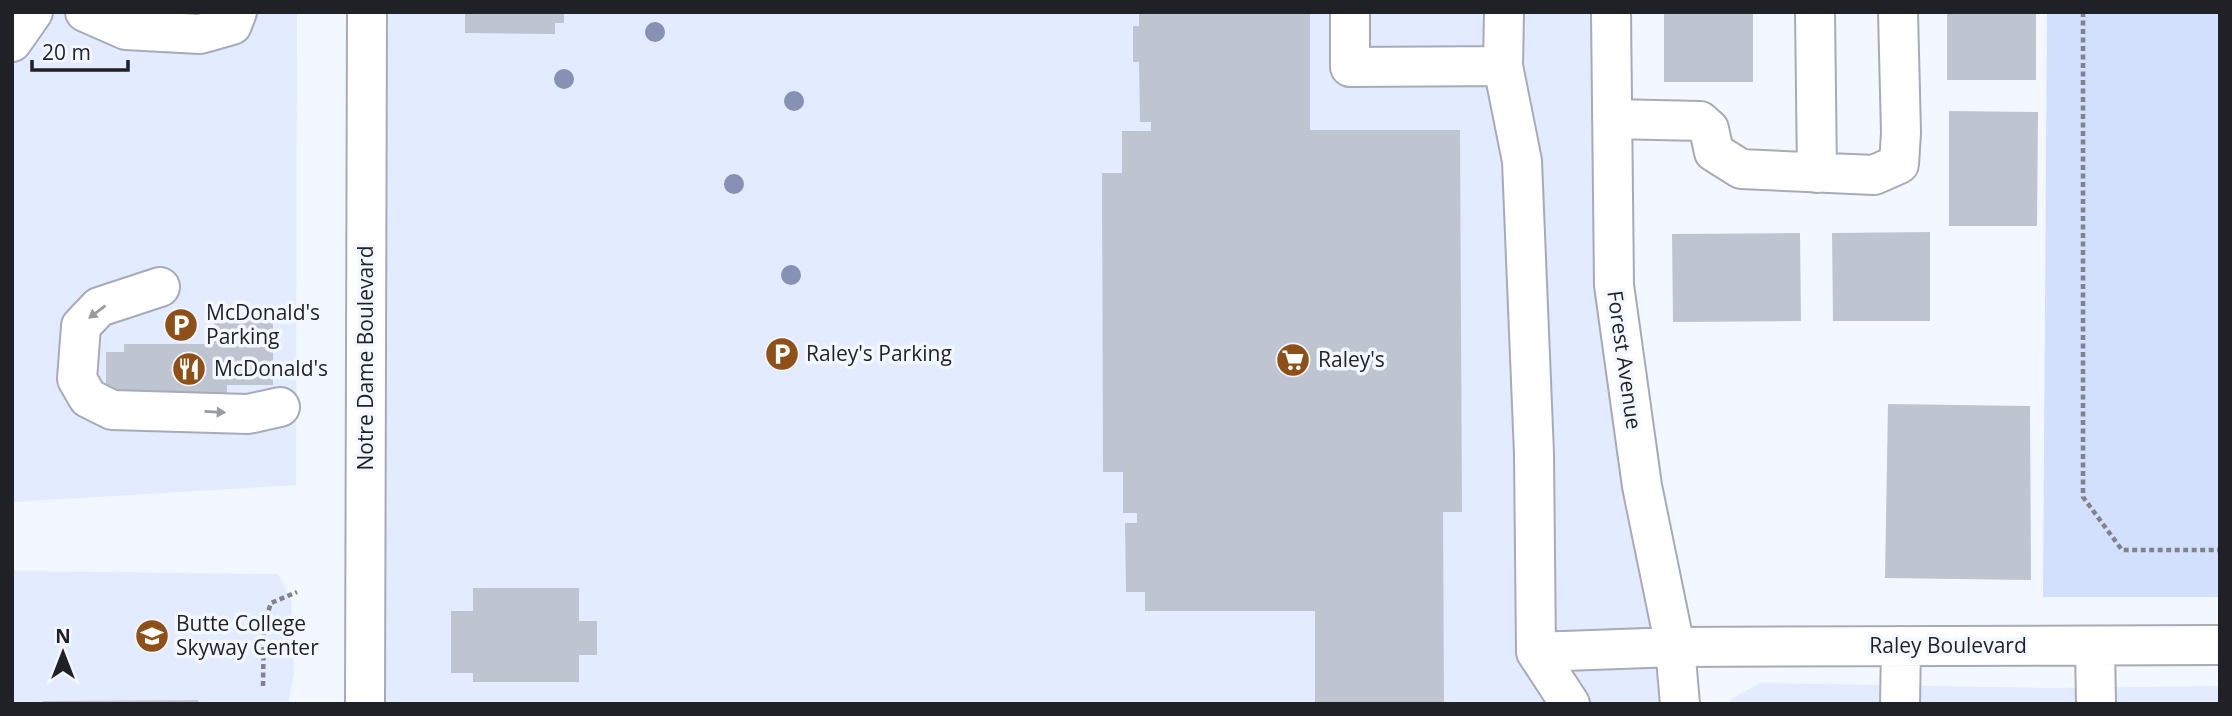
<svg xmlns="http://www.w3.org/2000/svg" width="2232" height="716" font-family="'Open Sans',sans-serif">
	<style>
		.built { fill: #e2ebff }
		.green { fill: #d2dffd }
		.building { fill: #bfc4d1 }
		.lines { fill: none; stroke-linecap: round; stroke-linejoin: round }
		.minor-casing { stroke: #a6abb7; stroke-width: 42 }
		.path { stroke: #808389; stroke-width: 4.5; stroke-dasharray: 5 3.5; stroke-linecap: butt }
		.minor { stroke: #fff; stroke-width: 38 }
		.tree { fill: #8691b3 }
		.oneway { fill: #9a9b9d }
		.labels { text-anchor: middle; stroke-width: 7; stroke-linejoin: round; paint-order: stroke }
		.poi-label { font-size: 21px; fill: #1f2126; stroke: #f3f7ff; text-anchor: start }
		.street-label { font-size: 21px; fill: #1f2126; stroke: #f3f7ff }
	</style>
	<rect width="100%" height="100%" fill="#f3f7ff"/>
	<!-- built -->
	<path class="built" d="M12,12h285l-1,473 -284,17z
		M367,12h1244l1,107 68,585h-1315z
		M12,571l266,3 13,26 3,73 -6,31h-276z
		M1759,683l289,5 172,-2v18h-490l1,-5z"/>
	<!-- green -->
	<path class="green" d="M2047,12h173v585h-177z"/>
	<!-- building -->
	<path class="building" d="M465,12h99v11h-9v11l-90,-1z
		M1139,12h171v118h150l2,382h-19l1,192h-129v-93h-170v-19h-19l-1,-69h12v-10h-14v-41h-20l-1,-299h20v-42h29v-9h-11l-1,-60h-6v-36h6z
		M1664,12h89v70h-89z
		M1947,12h89v68h-89z
		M1949,111l89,1 -1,114h-88z
		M1930,232v89h-97l-1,-88z
		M1800,233l1,88 -128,1 -1,-88z
		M214,315h59v70h-46v10l-121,-2v-41h18v-8h90z
		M1888,404l142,2 1,174 -146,-2z
		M473,588h106v33h18v34h-18v27h-106v-9h-22v-62h22z
		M198,700v4h-155v-3z"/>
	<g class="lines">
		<!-- minor casing -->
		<g class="minor-casing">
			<path id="minor" d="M85,12l41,18 74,4 32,-9 5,-13
				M1350,12v55l153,-1 1,-54
				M1611,12l3,273 28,201 33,161 5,57
				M1815,12l2,161
				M12,42l21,-30
				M1503,66l19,95 12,293 2,198 139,-5 545,-2
				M1612,119l88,2 9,8 5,23 27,17 133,6 25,-11 2,-31 -3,-121
				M160,287l-61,20 -18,19 -4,53 11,19 24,12 136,4 32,-7
				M2095,646l1,58
				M1536,652l34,52
				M365,704l2,-692
				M1900,704l1,-58"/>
		</g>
		<!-- path -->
		<path class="path" d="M2083,12v485l39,53h98
			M263,686l1,-62 7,-21 26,-11"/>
		<!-- minor -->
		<use href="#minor" class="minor"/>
	</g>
	<!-- trees -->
	<g class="tree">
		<circle cx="655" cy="32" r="10"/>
		<circle cx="564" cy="79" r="10"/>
		<circle cx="794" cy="101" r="10"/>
		<circle cx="734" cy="184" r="10"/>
		<circle cx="791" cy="275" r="10"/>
	</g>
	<!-- one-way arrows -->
	<defs><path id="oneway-solid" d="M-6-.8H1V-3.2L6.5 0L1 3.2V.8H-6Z" transform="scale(1.75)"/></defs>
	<g class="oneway">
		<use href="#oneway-solid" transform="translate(97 312) rotate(143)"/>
		<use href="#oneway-solid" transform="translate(215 412) rotate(3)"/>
	</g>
	<!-- icons -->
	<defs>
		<g id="parking-disc" transform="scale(1.75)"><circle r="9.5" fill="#8e5016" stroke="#f3f7ff"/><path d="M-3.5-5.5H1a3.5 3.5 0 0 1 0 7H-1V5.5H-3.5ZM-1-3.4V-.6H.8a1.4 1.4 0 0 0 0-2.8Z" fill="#fff"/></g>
		<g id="supermarket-disc" transform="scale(1.75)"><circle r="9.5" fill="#8e5016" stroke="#f3f7ff"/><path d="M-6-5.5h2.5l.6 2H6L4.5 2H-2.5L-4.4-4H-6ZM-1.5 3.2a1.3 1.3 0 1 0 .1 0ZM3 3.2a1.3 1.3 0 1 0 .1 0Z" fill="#fff"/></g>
		<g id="restaurant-disc" transform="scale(1.75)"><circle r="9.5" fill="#8e5016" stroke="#f3f7ff"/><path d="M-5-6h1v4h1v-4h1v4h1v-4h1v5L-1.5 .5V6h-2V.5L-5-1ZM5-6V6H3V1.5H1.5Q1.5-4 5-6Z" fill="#fff"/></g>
		<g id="university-disc" transform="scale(1.75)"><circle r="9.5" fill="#8e5016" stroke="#f3f7ff"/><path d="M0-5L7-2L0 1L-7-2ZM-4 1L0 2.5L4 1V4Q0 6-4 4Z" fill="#fff"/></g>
	</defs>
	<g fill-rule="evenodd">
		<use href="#parking-disc" x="181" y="325"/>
		<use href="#parking-disc" x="782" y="354"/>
		<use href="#supermarket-disc" x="1293" y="360"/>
		<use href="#restaurant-disc" x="189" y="369"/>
		<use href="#university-disc" x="152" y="636"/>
	</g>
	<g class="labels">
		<!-- poi labels -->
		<g class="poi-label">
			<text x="206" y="320">McDonald's<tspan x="206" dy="24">Parking</tspan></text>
			<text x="806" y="361">Raley's Parking</text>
			<text x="1318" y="367">Raley's</text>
			<text x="214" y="376">McDonald's</text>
			<text x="176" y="631">Butte College<tspan x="176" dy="24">Skyway Center</tspan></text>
		</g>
		<!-- street labels -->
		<g class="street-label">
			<text transform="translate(366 358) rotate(-90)" y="7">Notre Dame Boulevard</text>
			<text transform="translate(1624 360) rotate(82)" y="7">Forest Avenue</text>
			<text x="1948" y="653">Raley Boulevard</text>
		</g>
	</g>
	<!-- border -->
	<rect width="2232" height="716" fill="none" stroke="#1f2126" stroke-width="28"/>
	<!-- north arrow -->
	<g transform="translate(63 653)" stroke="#f3f7ff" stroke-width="5" paint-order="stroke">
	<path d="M0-5L12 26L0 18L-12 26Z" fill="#1f2126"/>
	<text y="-10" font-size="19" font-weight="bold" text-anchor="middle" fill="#1f2126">N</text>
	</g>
	<!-- scale -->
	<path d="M32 60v10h96v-10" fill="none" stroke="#1f2126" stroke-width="3.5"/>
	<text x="42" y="60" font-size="21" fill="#1f2126" stroke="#f3f7ff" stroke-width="5" paint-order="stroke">20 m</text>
</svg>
